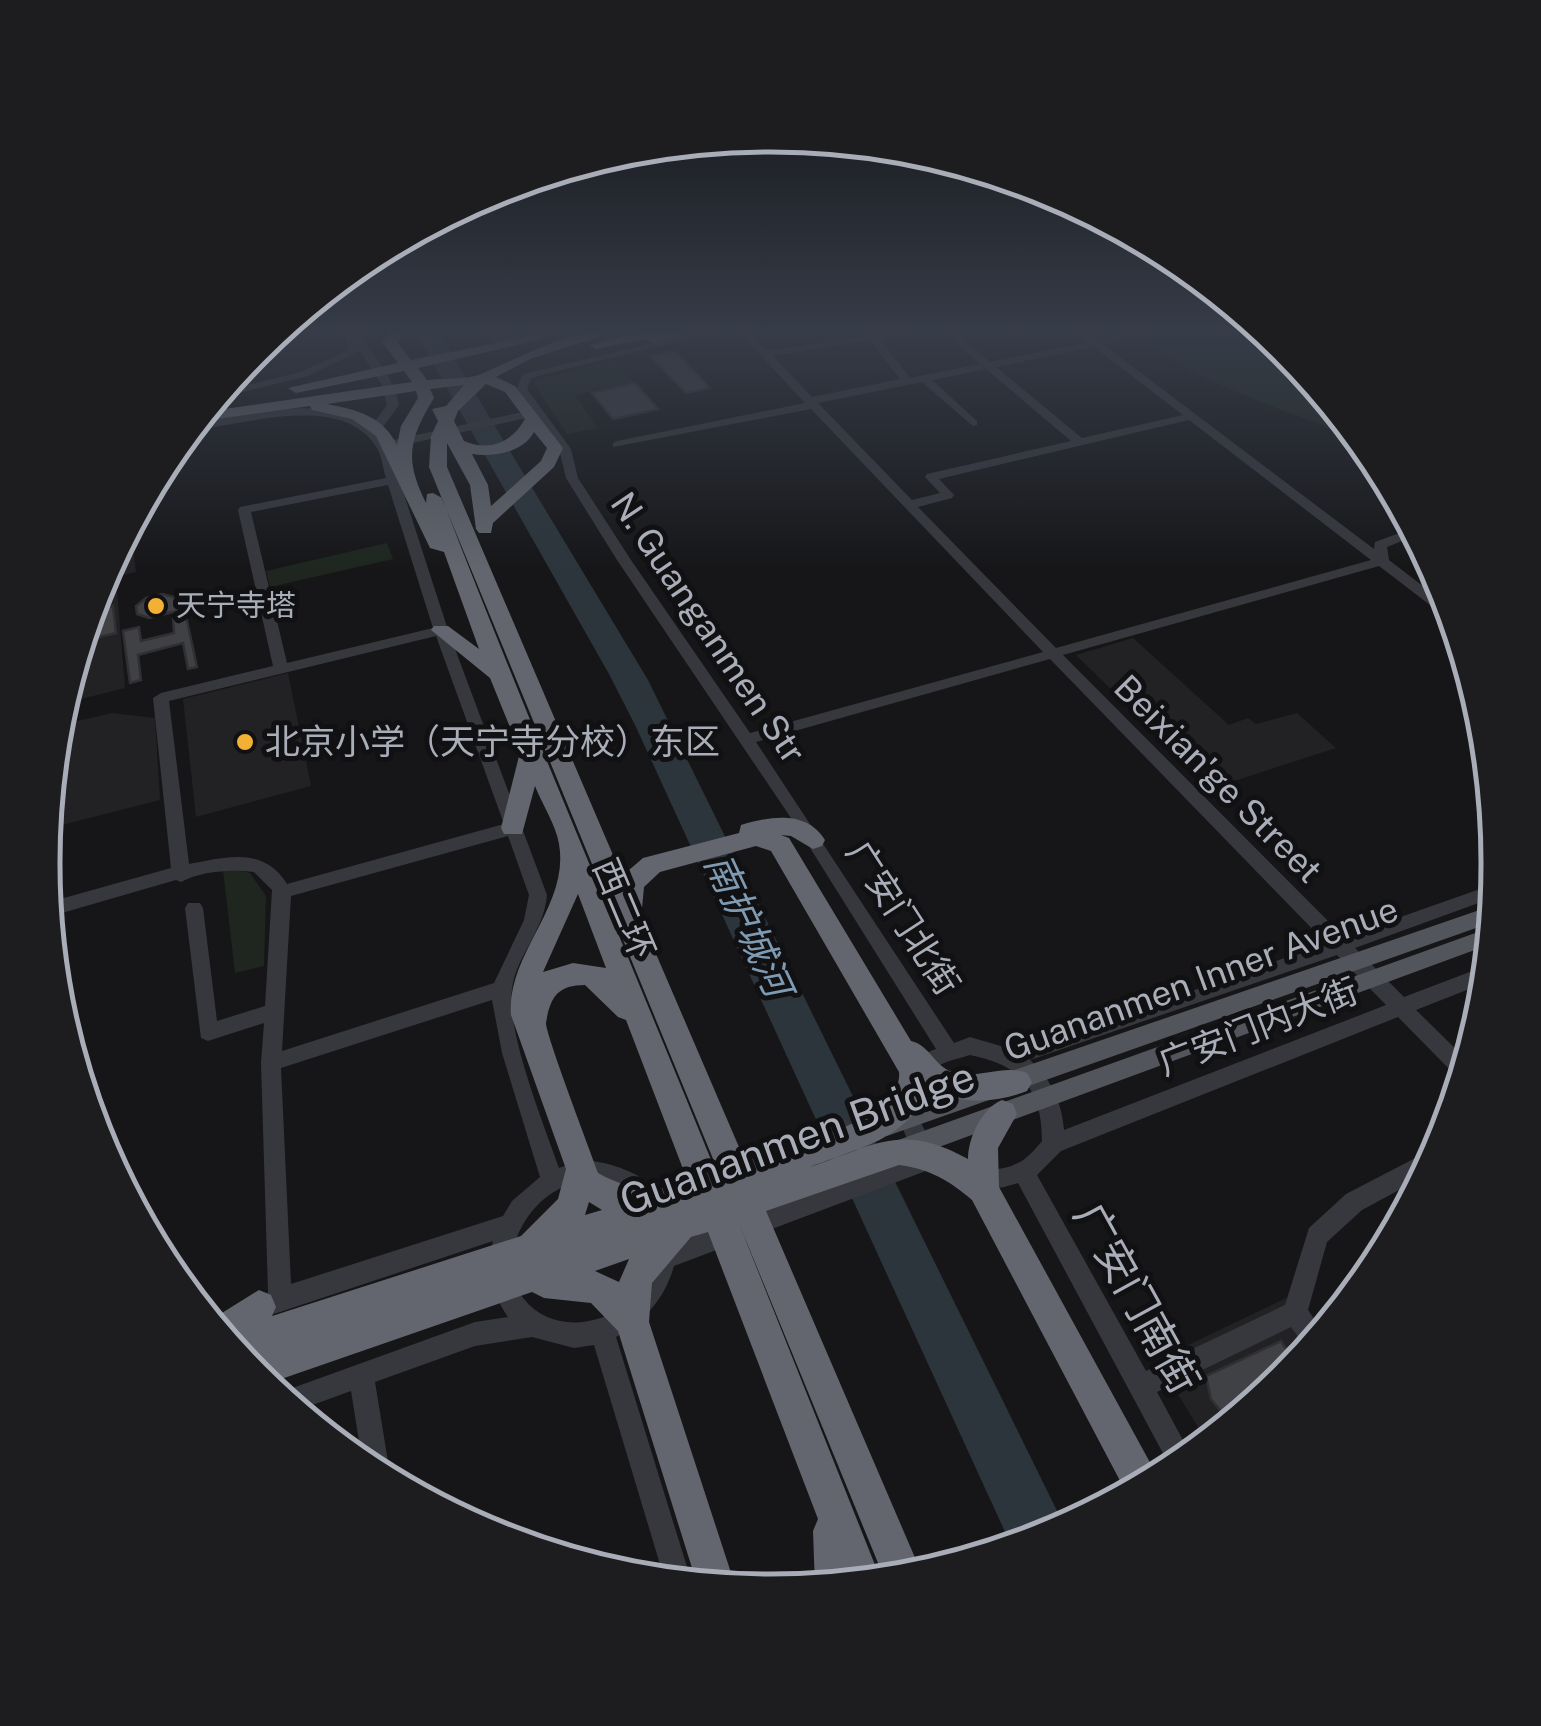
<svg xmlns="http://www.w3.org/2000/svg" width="1541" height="1726" font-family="'Public Sans','Noto Sans SC',sans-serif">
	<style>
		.built { fill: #222225 }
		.green { fill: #1e261f }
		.water { fill: #2c353c }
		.building { fill: #404145; stroke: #303034; stroke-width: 2.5 }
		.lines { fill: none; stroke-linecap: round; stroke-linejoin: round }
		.minor { fill: #37383d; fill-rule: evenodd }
		.major { fill: #53555c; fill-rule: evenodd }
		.highway { fill: #63666e; fill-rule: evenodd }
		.poi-dot { fill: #f2b134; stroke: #111113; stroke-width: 4 }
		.labels { text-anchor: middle; stroke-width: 10; stroke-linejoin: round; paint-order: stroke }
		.far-poi-label { font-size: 30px; fill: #a8adb8; stroke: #111113; text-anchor: start }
		.street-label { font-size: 35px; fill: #a8adb8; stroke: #111113 }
		.poi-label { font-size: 35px; fill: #a8adb8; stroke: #111113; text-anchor: start }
		.water-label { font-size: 38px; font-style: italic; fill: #7f9bb3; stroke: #111113 }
		.near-street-label { font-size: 42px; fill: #a8adb8; stroke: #111113 }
		.rim { fill: none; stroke: #a8adb8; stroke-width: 5 }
	</style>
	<rect width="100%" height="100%" fill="#161618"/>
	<!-- built -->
	<path class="built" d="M130,525l6,47 -20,5 9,111 -63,16 36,-120z
		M1133,638l96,87 19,-7 8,6 41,-11 39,35 -124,40 -136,-133z
		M288,673l23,113 -115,31 -13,-118z
		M112,713l43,5 5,82 -114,29 10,-103z
		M1286,1298l31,41 -32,39 -78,64 -50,-82z"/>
	<!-- green -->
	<path class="green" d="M1179,330h84l23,19 89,109c-19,-11 -39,-28 -60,-36 -62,-22 -122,-46 -176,-81z
		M613,360l21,22 -59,13 23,33 -31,6 -35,-53z
		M387,543l6,16 -123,28 -4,-16z
		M238,870l12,3 16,23 -2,70 -29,7 -12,-102z"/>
	<!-- water -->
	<path class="water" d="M414,330h23l211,350 417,847 -53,20 -376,-820 -27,-53z"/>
	<!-- building -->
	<path class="building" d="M675,351l35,37 -24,5 -36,-37z
		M635,383l23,26 -45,10 -21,-26z
		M162,594l12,3 3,14 -28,7 -12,-4 -1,-8 10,-8z
		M113,606l3,27 -21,5 -3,-26z
		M186,616l11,51 -9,2 -5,-26 -45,12 3,25 -11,3 -7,-52 16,-4 2,14 33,-8 -1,-14z
		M1281,1341l15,24 -63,56 -10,-7 -12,-15 -5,-23z"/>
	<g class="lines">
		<!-- minor -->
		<path class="minor" d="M346,330h10c15,23 37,45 43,75l-22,30 7,7 148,-32 -15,-21 5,-14 9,-3 178,-42h16l-187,46 -7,3 -4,10 44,60 7,29 53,82 119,173 293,-81 -232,-243 -198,38v-4l4,-2 188,-38 -68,-73h10l21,21 131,-21h22l-5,3 -36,6 30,39 70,-14 -39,-34h11l38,32 98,-20 -15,-12h11l14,10 40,-10h16l-50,15 270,204 1,-7 38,-14 4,7 -30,12 2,13 61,47 4,12 -7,-1 -68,-52 -316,89 281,282 153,-54 -2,14 -140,51 49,49 84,-32 -1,17 -71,28 52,51 -6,18 -5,-2 -59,-60 -337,134 -24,24 109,196 139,-66 24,-77 37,-34 79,-41 8,-3 5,2 -13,24 -63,34 -35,32 -19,68 15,22 -15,18 -17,-23 -134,65 34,63 -17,14 -2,1 -154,-287c-37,12 -55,7 -87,-14l-257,97c-9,32 -29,55 -58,71l76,246 -27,-2 -71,-236 -20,3 -42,-11 -57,9 -100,36 15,92 -2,6 -25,-14 -12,-75 -55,20 -20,-17 199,-72 33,-5c-16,-23 -22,-48 -15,-76l-213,71 -7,2 -8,-4 -4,-8 7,-10 -7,-229 3,-40 -56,18 -7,-3 -16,-130 3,-5h12l3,5 14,113 48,-15 7,-116 -18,-18c-24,-3 -52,-1 -73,10l-5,-2 -128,37 -2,-14 125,-35 -18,-170 8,-5 112,-27 -35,-156 2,-3 146,-29c-3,-9 -4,-22 -9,-30 -36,-58 -136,-21 -188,-18l5,-7c48,-8 137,-31 176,5l17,-23 -5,-20 -22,-34 -52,25 -94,23 6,-7 80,-20 49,-22 -6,-17zM870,340l30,39 -88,18 -39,-41zM1094,347l89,68 -101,23 -86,-71zM986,369l85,72 -144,33 -2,3 15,16 -28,7 -94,-97 104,-21 51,44 4,-1v-4l-45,-41zM536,416l23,33 7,29 51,82 180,267 139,222c-48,16 -46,71 -19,105l-243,89c-3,-18 -6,-39 -18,-53 -13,-16 -46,-28 -66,-29 -10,0 -22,4 -31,7 -15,-43 -53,-137 -47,-179 4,-33 32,-58 35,-94l-99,-265 -59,-182zM1189,420l182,140 -315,88 -138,-141 34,-9 2,-3 -15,-16zM388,485l45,143 -146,35 -36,-151zM436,636l68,188 -217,60c-23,-38 -61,-27 -98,-20l-20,-163zM1050,659l276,284 -113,41 -202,65 -41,-12 -16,6 -198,-301zM508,836l21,59 -5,25 -30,63 -212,68 9,-155zM1337,955l49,50 -322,125c-2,-28 -13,-51 -34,-70zM492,1000l10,53 38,124 -28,24 -9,15 -212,68 -10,-216zM970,1055c50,10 72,33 72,86 -6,7 -13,16 -22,21 -65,35 -144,-62 -80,-97 9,-5 21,-7 30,-10zM588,1181c37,7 55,16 62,55 1,7 3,15 3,23 -8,58 -92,87 -129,40 -29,-36 -2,-91 35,-110 8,-4 20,-5 29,-8z
			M473,330h11c23,16 53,-1 79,0 -26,12 -67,23 -90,0z
			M773,330h15l-5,3z
			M843,1119l7,3 4,7 -4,7 -82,29 -8,-3 -3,-7 3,-7z"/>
		<!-- major -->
		<path class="major" d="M1494,905l-1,17 -606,214 -9,-3 -3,-8 3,-8 9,-3z
			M1492,927l-1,17 -590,217 -9,-3 -3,-8 3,-8 9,-3z"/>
		<!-- highway -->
		<path class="highway" d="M392,330h15l-10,12 14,18 125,-25 7,4 -125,29 9,12c16,-2 39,0 54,-6 46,-19 87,-46 139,-44l-90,29 -34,18 19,9 48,62 -9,19 -61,56 -2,10h-12l-3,-4 -6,-44 -23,-42v24l175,409 21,-18 96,-25 2,-8c29,-9 66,-15 84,15l-3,6 -9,3 -22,-13 -10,-1 8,3 122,203c19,4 24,27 44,32 24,6 49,-9 72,0l5,9 -5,9c-31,12 -69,14 -99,-2 -20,51 -72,60 -118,78 64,-22 92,-45 158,-8 0,-21 14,-51 34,-59l11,4 4,10 -19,34 1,39 159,290 -31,17 -155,-294c-23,-20 -43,-31 -73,-35l-133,46 156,363 -37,6 -147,-359 143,359 -66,7 -2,-56 5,-12 -110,-287 -17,5 -39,46 -3,39 87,266 -39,-4 -79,-253 -27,-28 -47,-5 -12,-6 -268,93 -55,-64 50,-31 12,5 5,12 -4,9 249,-80 37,-37 8,-30 -55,-154c-5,-61 59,-109 48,-171 -3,-19 -17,-40 -24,-58l-13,48h-18l-3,-6 19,-76 -30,-74 -59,-48 3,-4h14l31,23 -35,-97 -14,-4 -54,-112 -24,-17 -40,-9 -2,-4 -115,16 8,-10 209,-30 -8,-11 -108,22 -8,-5 110,-25 -16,-21zM486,384l19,8 20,27c-13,23 -35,33 -61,22l-10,-20 4,-10zM464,385l-18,21 -14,3 6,12 -7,15 -2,31 289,704 -2,1c-91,-225 -187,-448 -274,-674l-9,-5 -6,1 -1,9c-22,-44 -17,-64 8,-105l-4,-9zM416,391l2,7 -17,28 -4,19c-14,-29 -40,-35 -70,-41zM534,432l13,16 -6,13 -50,45 -3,-21 -16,-31c21,3 51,-1 62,-22zM756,846l15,5 128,221c5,49 -117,76 -154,89l-104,-242 3,-32 16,-15zM578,894l28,74 -33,-5 -30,9zM585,985l33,32 8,3 62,162c-31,11 -60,8 -90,-9 -7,-20 -53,-140 -52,-150 4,-25 11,-38 39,-38zM589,1202l13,8 -17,5zM629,1259l-10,23 -24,-11z
			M649,330h52l-49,13 -7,-4 -49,10 -7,-4z"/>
	</g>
	<!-- sky -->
	<linearGradient id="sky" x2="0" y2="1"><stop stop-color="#0c0c0d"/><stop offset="0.58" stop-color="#363c48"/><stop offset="1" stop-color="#363c48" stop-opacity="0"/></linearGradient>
	<rect width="1541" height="571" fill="url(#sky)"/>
	<!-- markers -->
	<g class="poi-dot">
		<circle cx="156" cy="606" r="10"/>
		<circle cx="245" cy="742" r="10"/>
	</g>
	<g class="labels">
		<!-- far-poi labels -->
		<g class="far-poi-label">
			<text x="176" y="616">天宁寺塔</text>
		</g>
		<!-- street labels -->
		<g class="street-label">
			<text transform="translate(708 628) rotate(56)" y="12">N. Guanganmen Str</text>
			<text transform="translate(1218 779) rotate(45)" y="12">Beixian'ge Street</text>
			<text transform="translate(624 909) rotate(67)" y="12">西二环</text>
			<text transform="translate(903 918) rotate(57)" y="12">广安门北街</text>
			<text transform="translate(1201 979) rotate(-20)" y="12">Guananmen Inner Avenue</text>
			<text transform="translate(1258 1027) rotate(-21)" y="12">广安门内大街</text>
		</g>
		<!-- poi labels -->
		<g class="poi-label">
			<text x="265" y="754">北京小学（天宁寺分校）东区</text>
		</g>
		<!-- water labels -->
		<g class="water-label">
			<text transform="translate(748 925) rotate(65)" y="13">南护城河</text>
		</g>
		<!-- near-street labels -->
		<g class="near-street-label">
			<text transform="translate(797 1138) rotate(-20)" y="15">Guananmen Bridge</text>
			<text transform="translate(1137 1298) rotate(61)" y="15">广安门南街</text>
		</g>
	</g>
	<!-- crop -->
	<path d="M0 0H1541V1726H0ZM770 152H771A710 710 0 0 1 1481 862V864A710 710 0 0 1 771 1574H770A710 710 0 0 1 60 864V862A710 710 0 0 1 770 152Z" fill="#1d1d20" fill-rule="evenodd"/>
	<path class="rim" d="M770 152H771A710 710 0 0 1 1481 862V864A710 710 0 0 1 771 1574H770A710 710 0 0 1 60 864V862A710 710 0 0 1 770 152Z"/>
</svg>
